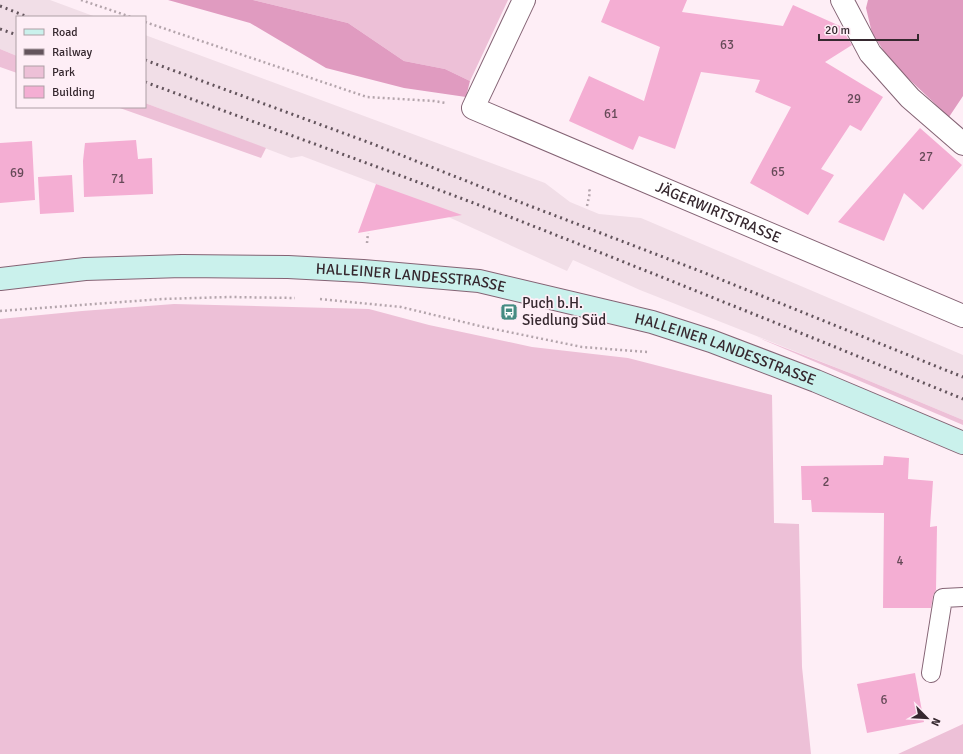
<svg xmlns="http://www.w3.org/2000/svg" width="963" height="754" font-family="Signika,sans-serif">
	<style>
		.built { fill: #f1dee7 }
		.green { fill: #edc0d7 }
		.forest { fill: #e09bc0 }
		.building { fill: #f4aed3 }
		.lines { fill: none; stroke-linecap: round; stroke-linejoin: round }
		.service-casing { stroke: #846374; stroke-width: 20 }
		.minor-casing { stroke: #846374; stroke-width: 24 }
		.secondary-casing { stroke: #846374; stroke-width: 24 }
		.path { stroke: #b4a5ac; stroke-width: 2.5; stroke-dasharray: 2 3; stroke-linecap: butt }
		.service { stroke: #fff; stroke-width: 18 }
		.minor { stroke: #fff; stroke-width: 22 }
		.secondary { stroke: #caf1ec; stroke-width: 22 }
		.rail { stroke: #63545c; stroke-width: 3; stroke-dasharray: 2 4; stroke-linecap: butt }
		.labels { text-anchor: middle; stroke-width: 3.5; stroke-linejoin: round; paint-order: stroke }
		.number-label { font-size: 13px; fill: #664a58 }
		.street-label { font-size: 15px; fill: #36282f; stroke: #feeef6 }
		.poi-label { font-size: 15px; fill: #36282f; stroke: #feeef6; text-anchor: start }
	</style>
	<rect width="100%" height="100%" fill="#feeef6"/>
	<!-- built -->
	<path class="built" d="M0,0h50l46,17h-79v39l-17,-7z
		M145,35l400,148 25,19 29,12 42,4 322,137v65l-108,-45 -215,-85 -67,-30 -6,11 -191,-87 -74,-28 -11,2 -146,-55z"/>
	<!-- green -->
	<path class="green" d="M253,0h255l-38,81 -25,-12 -41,-8 -56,-38z
		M0,49l17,7v17l-17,-6z
		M145,103l121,45 -5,10 -144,-51h28z
		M174,304l195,5 60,16 103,22 96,11 144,37 2,128 25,1 3,143 9,87h-811v-435l82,-8z
		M757,337l98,38 108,45v5z
		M963,724v30h-65z"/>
	<!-- forest -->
	<path class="forest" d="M168,0h85l95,23 56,38 41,8 25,12 -4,16 -62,-9 -78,-20 -76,-45z
		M868,0h95v96l-14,21 -58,-55 -19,-29 -6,-25z"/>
	<!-- building -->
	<path class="building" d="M610,0h77l-5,12 101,14 10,-21 47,21 12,19 -27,17 58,35 -22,34 -11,-6 -29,44 13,6 -26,40 -58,-32 41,-76 -36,-15 5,-12 -59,-8 -26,77 -36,-13 -6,14 -64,-29 20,-45 55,25 16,-54 -59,-25z
		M920,128l42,37 -39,45 -19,-17 -20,48 -46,-19z
		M136,140l2,19 14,-1 1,36 -69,3 -1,-36 2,-18z
		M32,141l3,59 -35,3v-60z
		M72,175l2,37 -34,2 -2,-37z
		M376,184l86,31 -104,18z
		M884,456l25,2 -1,21 25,2 -3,46 7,-1 -1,64 -3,6 -2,12h-48l1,-95 -72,-1 -1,-12h-9l-1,-34 82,-1z
		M915,673l9,49 -57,11 -10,-49z"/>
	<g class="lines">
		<!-- service casing -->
		<g class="service-casing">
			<path id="service" d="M931,673l12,-75 20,-1"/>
		</g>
		<!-- minor casing -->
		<g class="minor-casing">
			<g id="minor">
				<path id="s1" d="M524,0l-51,108 490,208"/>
				<path d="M842,0l28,53 40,45 53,46"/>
			</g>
		</g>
		<!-- secondary casing -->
		<g class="secondary-casing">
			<g id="secondary">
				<path id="s2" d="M0,279l85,-10 97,-3 106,1 75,4 116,10 173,41 59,19 105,40 147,62"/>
			</g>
		</g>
		<!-- path -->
		<path class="path" d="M81,0l50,17
			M145,22l222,75 67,4 12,2
			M587,206l3,-14 -1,-3
			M367,243l1,-10
			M320,299l81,8 83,20 98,20 66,5
			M0,311l162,-12 67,-2 66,1"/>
		<!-- service -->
		<use href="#service" class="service"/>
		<!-- minor -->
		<use href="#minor" class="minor"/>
		<!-- secondary -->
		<use href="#secondary" class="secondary"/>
		<!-- rail -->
		<path class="rail" d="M0,6l28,11
			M0,29l17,6
			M145,60l228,84 144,57 188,72 258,104
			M145,82c120,44 240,87 360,133 153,60 306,122 458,184"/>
	</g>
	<!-- icons -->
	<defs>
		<g id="bus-square" transform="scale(0.9)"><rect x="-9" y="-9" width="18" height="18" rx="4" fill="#458b82" stroke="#feeef6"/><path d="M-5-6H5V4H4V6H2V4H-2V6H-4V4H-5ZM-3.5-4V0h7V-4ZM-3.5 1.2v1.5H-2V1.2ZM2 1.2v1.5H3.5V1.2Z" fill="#fff"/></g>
	</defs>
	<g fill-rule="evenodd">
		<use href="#bus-square" x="509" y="312"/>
	</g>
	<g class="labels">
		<!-- number labels -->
		<g class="number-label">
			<text x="727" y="49">63</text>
			<text x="854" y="103">29</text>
			<text x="611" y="118">61</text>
			<text x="926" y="161">27</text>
			<text x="778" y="176">65</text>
			<text x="17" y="177">69</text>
			<text x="118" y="183">71</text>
			<text x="826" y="486">2</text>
			<text x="900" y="565">4</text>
			<text x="884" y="704">6</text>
		</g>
		<!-- street labels -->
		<g class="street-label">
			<text dy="5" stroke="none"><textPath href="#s1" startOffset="386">JÄGERWIRTSTRASSE</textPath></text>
			<text dy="5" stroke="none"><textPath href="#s2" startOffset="412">HALLEINER LANDESSTRASSE</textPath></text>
			<text dy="5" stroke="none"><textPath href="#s2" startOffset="736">HALLEINER LANDESSTRASSE</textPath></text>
		</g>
		<!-- poi labels -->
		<g class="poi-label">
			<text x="522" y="308">Puch b.H.<tspan x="522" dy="17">Siedlung Süd</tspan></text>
		</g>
	</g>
	<!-- legend -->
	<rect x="16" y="16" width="130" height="92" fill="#feeef6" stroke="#ae9fa6"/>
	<rect x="24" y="29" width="20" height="6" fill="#caf1ec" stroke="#ae9fa6"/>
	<text x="52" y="36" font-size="12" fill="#36282f">Road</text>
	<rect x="24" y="49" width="20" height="6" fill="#63545c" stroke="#ae9fa6"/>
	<text x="52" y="56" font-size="12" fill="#36282f">Railway</text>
	<rect x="24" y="66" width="20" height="12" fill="#edc0d7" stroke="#ae9fa6"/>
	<text x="52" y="76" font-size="12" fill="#36282f">Park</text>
	<rect x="24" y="86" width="20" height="12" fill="#f4aed3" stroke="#ae9fa6"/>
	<text x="52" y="96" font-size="12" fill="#36282f">Building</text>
	<!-- north arrow -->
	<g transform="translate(927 718) rotate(114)" stroke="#feeef6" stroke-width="3" paint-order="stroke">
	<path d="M0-3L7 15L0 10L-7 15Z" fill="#36282f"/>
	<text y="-6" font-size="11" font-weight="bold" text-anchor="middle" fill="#36282f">N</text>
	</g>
	<!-- scale -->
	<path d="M819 34v6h99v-6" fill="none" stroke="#36282f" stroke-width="2"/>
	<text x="825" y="34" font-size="12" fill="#36282f" stroke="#feeef6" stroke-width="3" paint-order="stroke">20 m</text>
</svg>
